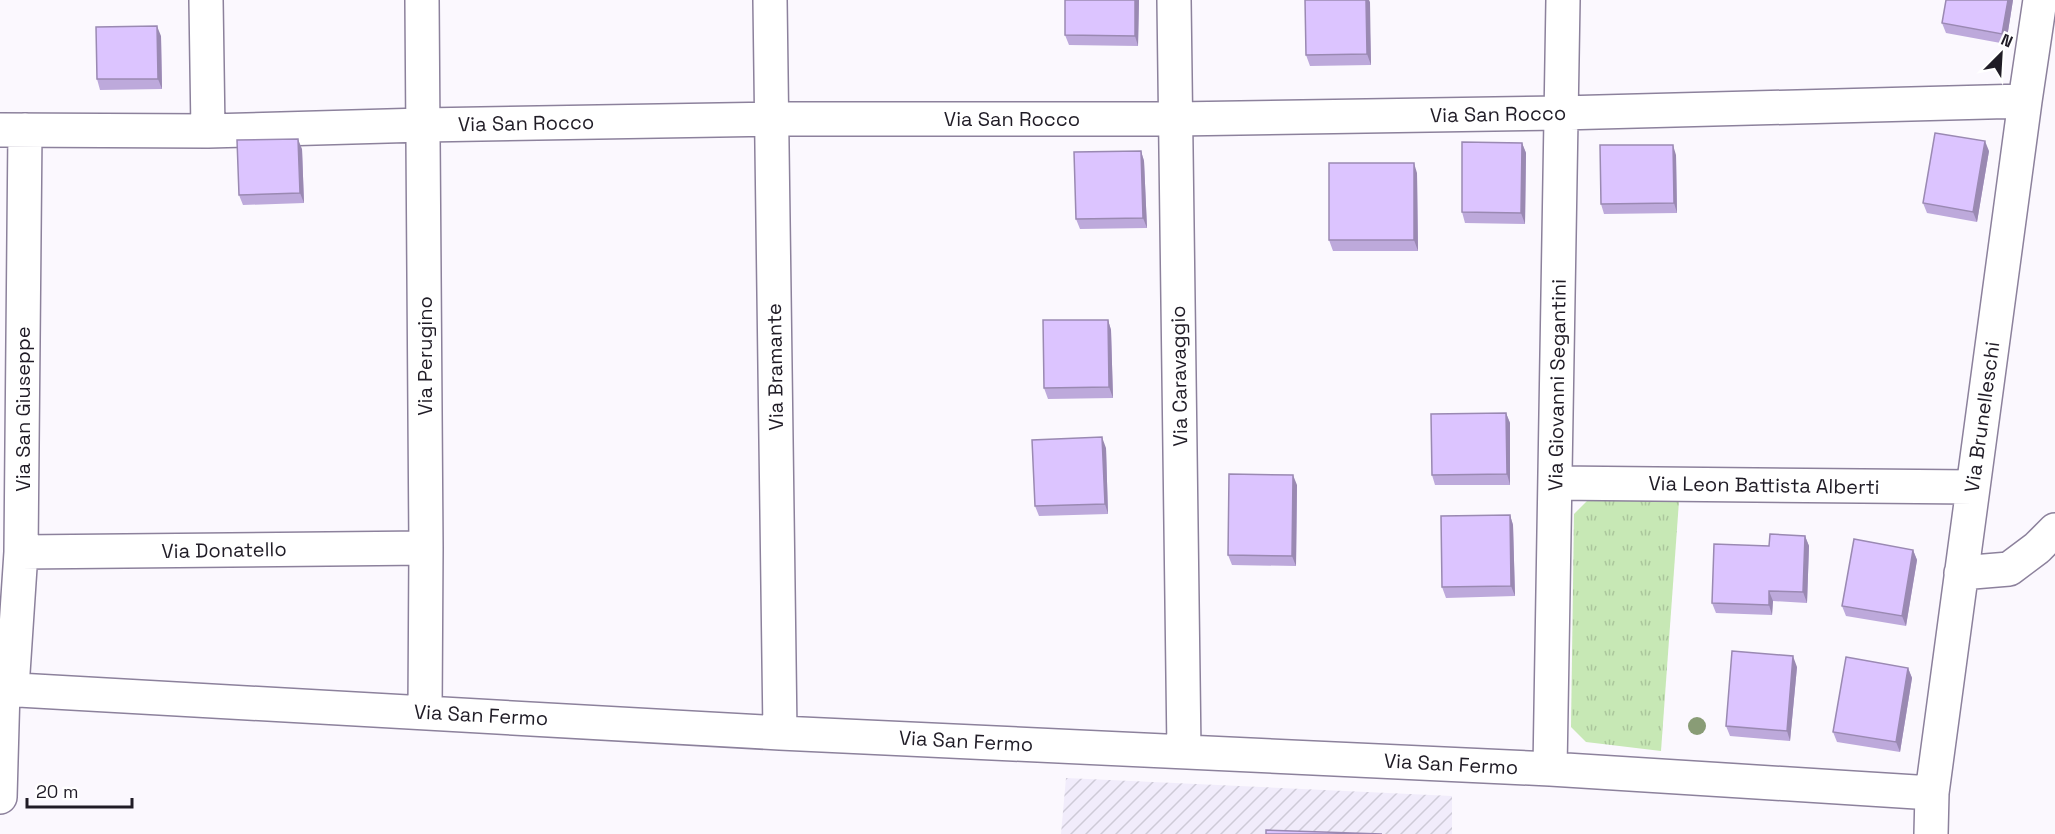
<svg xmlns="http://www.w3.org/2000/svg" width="2055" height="834" font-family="'Space Grotesk',sans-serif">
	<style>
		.industrial { fill: url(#industrial-furrows) }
		.grass { fill: url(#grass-tufts) }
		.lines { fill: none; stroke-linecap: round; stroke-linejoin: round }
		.minor-casing { stroke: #8c819c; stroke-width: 36 }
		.minor { stroke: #fff; stroke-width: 33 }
		.tree { fill: #899c76 }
		.wall { fill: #bda9db }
		.shaded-wall { fill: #9a89b2 }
		.building { fill: #dcc4ff; stroke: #9a89b2; stroke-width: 1.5 }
		.labels { text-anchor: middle; stroke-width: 5; stroke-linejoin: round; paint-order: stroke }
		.street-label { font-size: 20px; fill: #201c26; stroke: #fff }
	</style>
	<defs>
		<pattern id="industrial-furrows" width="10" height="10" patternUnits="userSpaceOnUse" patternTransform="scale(1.5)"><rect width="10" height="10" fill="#f1ecfb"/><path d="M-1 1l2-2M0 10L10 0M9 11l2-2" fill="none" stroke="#cecad7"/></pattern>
		<pattern id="grass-tufts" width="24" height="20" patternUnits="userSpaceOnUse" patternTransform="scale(1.5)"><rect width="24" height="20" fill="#c7e8b5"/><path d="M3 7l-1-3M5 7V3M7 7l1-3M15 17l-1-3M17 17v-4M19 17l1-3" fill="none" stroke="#abc69c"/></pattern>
	</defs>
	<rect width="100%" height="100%" fill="#fbf8fe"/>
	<!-- industrial -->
	<path class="industrial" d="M1066,778l386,18v38h-391z"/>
	<!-- grass -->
	<path class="grass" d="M1589,499l90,2 -18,250 -75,-9 -15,-15 3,-213z"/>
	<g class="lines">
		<!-- minor casing -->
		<g class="minor-casing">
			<path id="minor" d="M206,0l2,131
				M422,0l4,548 -1,164
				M770,0l10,733
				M1174,0l10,751
				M0,130l208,1 215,-6 349,-6h404l385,-6 464,-12
				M1555,483l418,4
				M21,552l405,-4
				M1961,573l48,-4 28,-21 18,-18
				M12,688l9,-136 4,-422
				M0,689l780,44 770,36 382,24
				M1550,769l13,-769
				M0,797l3,-108
				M1931,834l1,-41 93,-692 15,-101"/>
		</g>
		<!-- minor -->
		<use href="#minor" class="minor"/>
	</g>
	<!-- trees -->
	<circle class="tree" cx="1697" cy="726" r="9"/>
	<!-- wall -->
	<path class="wall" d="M1139,0l-1,46 -69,-1 -4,-10z
		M1305,0h64l2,65 -61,1 -4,-11z
		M2013,0l-7,44 -60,-11 -4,-10z
		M161,36l1,53 -62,1 -3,-11z
		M1522,143l4,10 -1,71 -60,-1 -3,-11z
		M302,149l2,54 -61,2 -4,-10z
		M1141,151l3,10 3,67 -67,1 -4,-10z
		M1989,151l-12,71 -50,-9 -4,-10z
		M1676,155l1,58 -73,1 -3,-10z
		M1417,173l1,78h-85l-4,-11z
		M1108,320l3,10 2,68 -65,1 -4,-11z
		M1506,413l4,10v62h-75l-3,-10z
		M1106,448l2,66 -69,2 -4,-10z
		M1297,485l-1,81 -64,-1 -4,-10z
		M1510,515l3,10 2,71 -69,2 -4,-11z
		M1805,536l4,10 -2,57 -34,-2 -1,14 -56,-2 -4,-10 57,-57z
		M1913,550l4,10 -11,66 -60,-10 -4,-10z
		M1797,667l-7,74 -60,-5 -4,-10z
		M1908,668l4,10 -12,74 -63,-10 -4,-10z"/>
	<!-- shaded-wall -->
	<path class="shaded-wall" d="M1135,0h4l-1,46 -3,-10z
		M1366,0h3l1,2 1,63 -4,-11z
		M2008,0h5l-7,44 -4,-10z
		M157,26l4,10 1,53 -4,-10z
		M298,139l4,10 2,54 -4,-10z
		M1985,141l4,10 -12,71 -4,-10z
		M1522,143l4,10 -1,71 -4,-11z
		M1673,145l3,10 1,58 -3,-10z
		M1141,151l3,10 3,67 -4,-10z
		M1414,163l3,10 1,78 -4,-11z
		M1108,320l3,10 2,68 -4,-11z
		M1506,413l4,10v62l-3,-11z
		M1102,437l4,11 2,66 -3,-10z
		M1293,475l4,10 -1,81 -4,-10z
		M1510,515l3,10 2,71 -4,-10z
		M1805,536l4,10 -2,57 -4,-11z
		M1913,550l4,10 -11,66 -4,-10z
		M1769,591l4,10 -1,14 -3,-10z
		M1793,656l4,11 -7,74 -3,-10z
		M1908,668l4,10 -12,74 -4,-10z"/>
	<!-- building -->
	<path class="building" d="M1065,0h70v36l-70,-1z
		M1305,0h61l1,54 -61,1z
		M1946,0h62l-6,34 -60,-11z
		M157,26l1,53h-61l-1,-52z
		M1935,133l50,8 -12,71 -50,-9z
		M298,139l2,54 -61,2 -2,-55z
		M1462,142l60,1 -1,70 -59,-1z
		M1600,145h73l1,58 -73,1z
		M1141,151l2,67 -67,1 -2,-67z
		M1329,163h85v77h-85z
		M1043,320h65l1,67 -65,1z
		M1506,413l1,61 -75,1 -1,-61z
		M1102,437l3,67 -70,2 -3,-66z
		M1229,474l64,1 -1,81 -64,-1z
		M1510,515l1,71 -69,1 -1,-71z
		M1770,534l35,2 -2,56 -34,-1v14l-57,-2 2,-59 55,2z
		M1854,539l59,11 -11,66 -60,-10z
		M1732,651l61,5 -6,75 -61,-5z
		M1846,657l62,11 -12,74 -63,-10z
		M1266,830l116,4h-116z"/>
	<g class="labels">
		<!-- street labels -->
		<g class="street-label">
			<text transform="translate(1498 114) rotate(-1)" y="7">Via San Rocco</text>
			<text x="1012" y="126">Via San Rocco</text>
			<text transform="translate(526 123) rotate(-1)" y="7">Via San Rocco</text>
			<text transform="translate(425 356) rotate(-90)" y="7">Via Perugino</text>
			<text transform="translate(775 367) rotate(-91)" y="7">Via Bramante</text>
			<text transform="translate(1179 376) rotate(-91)" y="7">Via Caravaggio</text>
			<text transform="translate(1557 385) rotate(-89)" y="7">Via Giovanni Segantini</text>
			<text transform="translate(23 409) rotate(-90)" y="7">Via San Giuseppe</text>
			<text transform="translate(1982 417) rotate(-82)" y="7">Via Brunelleschi</text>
			<text transform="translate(1764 485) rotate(1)" y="7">Via Leon Battista Alberti</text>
			<text transform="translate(224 550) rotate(-1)" y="7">Via Donatello</text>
			<text transform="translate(481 715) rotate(3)" y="7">Via San Fermo</text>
			<text transform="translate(966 741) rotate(3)" y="7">Via San Fermo</text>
			<text transform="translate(1451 764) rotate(3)" y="7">Via San Fermo</text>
		</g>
	</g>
	<!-- north arrow -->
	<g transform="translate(2001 54) rotate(24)" stroke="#ffffff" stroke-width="4.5" paint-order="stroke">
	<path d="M0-4.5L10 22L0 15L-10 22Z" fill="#201c26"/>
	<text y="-9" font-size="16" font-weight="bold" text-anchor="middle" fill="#201c26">N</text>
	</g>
	<!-- scale -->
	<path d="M27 798v9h105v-9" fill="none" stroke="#201c26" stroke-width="3"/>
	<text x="36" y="798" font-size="18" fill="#201c26" stroke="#ffffff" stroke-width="4.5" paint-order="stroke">20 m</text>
</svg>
